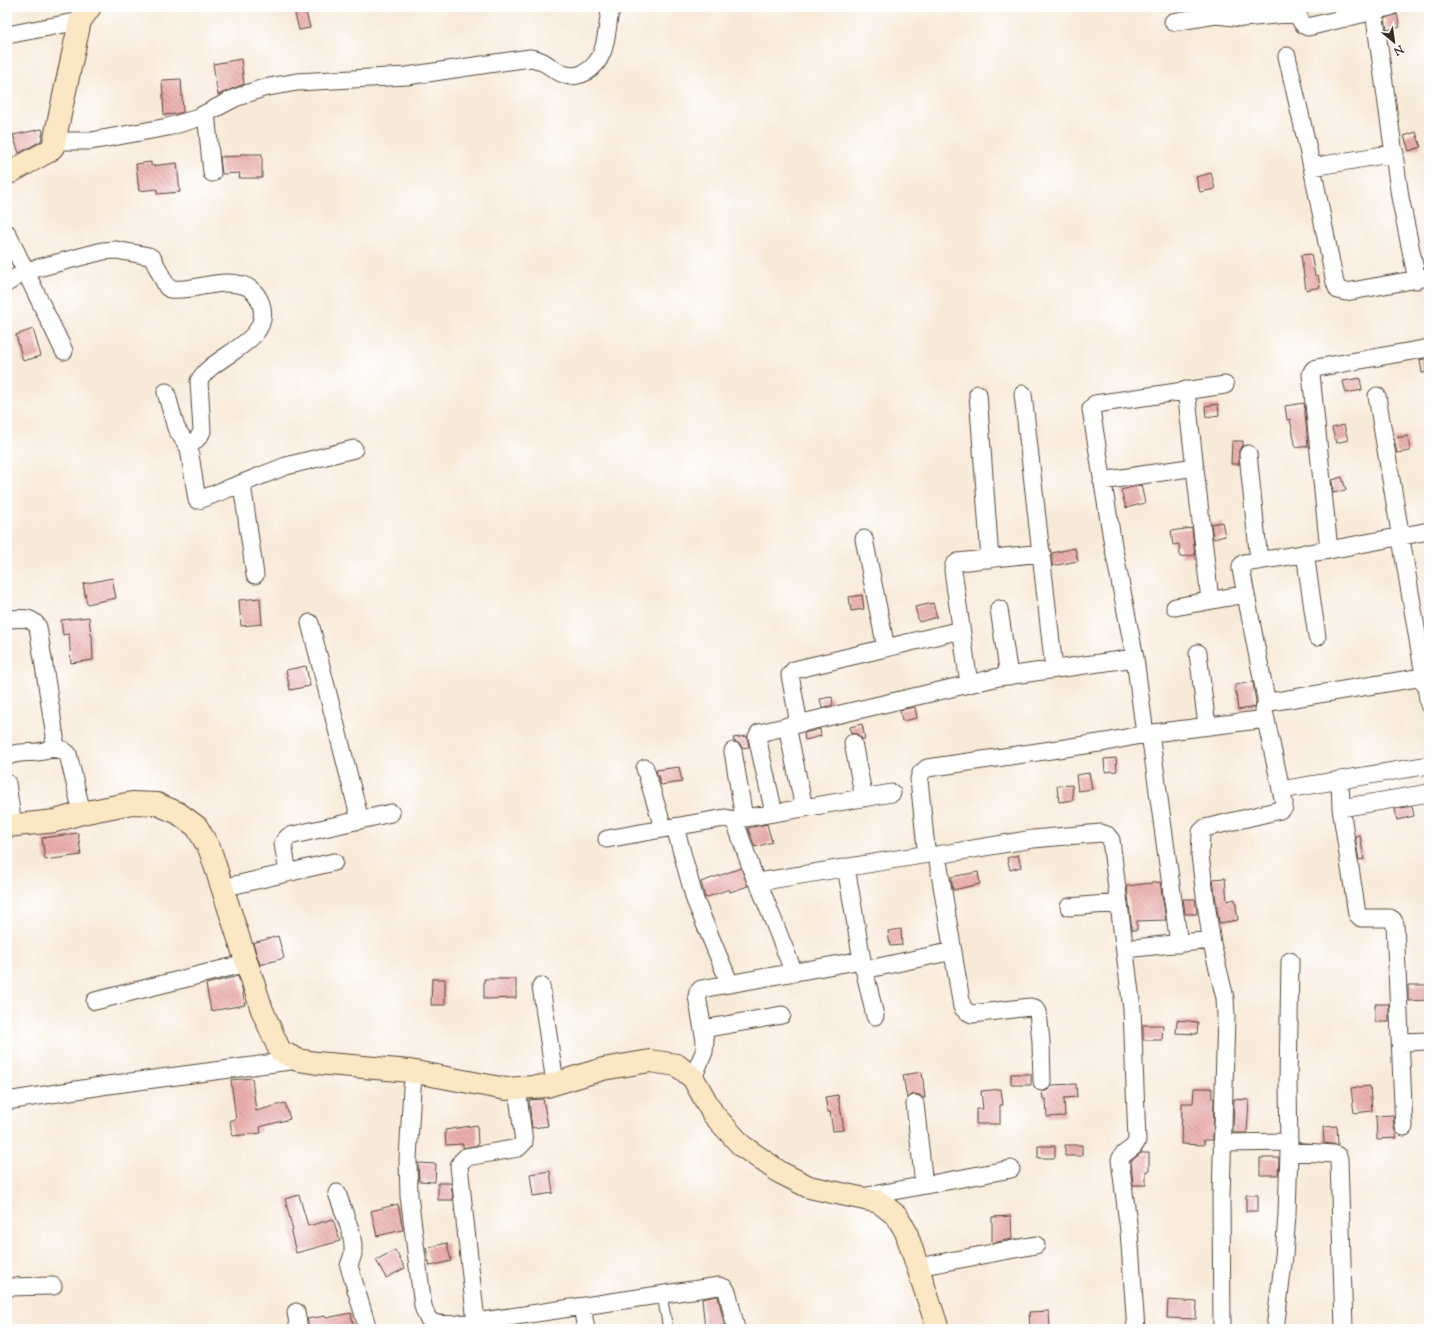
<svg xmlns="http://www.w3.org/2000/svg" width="1436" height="1336" font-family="'Sorts Mill Goudy',serif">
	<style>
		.building { fill: url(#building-back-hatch) }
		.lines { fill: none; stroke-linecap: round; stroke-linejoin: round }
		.lane-casing { stroke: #57473a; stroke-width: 11 }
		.street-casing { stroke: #57473a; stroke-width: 19 }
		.secondary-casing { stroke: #57473a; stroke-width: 24 }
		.lane { stroke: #fff; stroke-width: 9 }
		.street { stroke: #fff; stroke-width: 17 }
		.secondary { stroke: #fbe7c3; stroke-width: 22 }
	</style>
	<defs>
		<pattern id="building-back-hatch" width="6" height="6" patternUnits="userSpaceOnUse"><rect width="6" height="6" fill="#ebafad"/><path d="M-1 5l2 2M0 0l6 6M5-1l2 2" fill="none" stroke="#c08f8c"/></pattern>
	</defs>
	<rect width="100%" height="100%" fill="#fff"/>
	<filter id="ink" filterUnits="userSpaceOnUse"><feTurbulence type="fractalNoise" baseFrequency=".025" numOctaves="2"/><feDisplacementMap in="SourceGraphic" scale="8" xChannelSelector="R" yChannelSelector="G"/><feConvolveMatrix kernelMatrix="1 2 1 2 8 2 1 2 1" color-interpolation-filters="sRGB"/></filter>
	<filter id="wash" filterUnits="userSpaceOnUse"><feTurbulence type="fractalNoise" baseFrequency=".012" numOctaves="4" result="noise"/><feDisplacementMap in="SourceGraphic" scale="16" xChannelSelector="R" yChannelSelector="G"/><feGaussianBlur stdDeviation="0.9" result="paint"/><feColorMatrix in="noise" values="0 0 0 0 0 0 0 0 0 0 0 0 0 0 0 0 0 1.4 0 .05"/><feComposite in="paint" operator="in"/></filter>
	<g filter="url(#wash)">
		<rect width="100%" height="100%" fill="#f8ead9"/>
		<g id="blocks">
			<!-- building -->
			<path class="building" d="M305,8l5,20 -11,2 -5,-20z
				M1397,14l3,13 -13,3 -2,-12z
				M241,59l3,25 -26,11 -5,-31z
				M181,79l2,33 -8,2 -11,1 -2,-35z
				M42,129l1,3 -2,9 -22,12 -6,-18z
				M1416,132l5,15 -12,4 -5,-15z
				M240,154h22v24h-23l1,-5 -18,1 -2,-17 20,-1z
				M151,162v4l26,-3 3,29 -23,2v-5l-18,2 -3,-27z
				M1211,173l4,16 -15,3 -4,-15z
				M1311,254l4,22 3,-1 2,12 -14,3 -5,-35z
				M33,329l8,27 -18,5 -7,-26z
				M1429,358v14l-7,1 -2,-13z
				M1360,378l2,12 -16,3 -3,-12z
				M1304,403l4,43 -12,2 -6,-29 -3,1 -2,-14z
				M1218,404l1,11 -13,2 -1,-11z
				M1344,425l4,15 -12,3 -4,-15z
				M1408,436l2,15 -13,2 -3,-15z
				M1232,441h11v5l-4,4v14h-8z
				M1342,477l4,13 -13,3 -1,-13z
				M1141,485l4,18 -19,5 -5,-18z
				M1222,522l3,14 -12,3 -2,-15z
				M1192,528l3,27 -15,2 -1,-13 -6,1 -2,-14z
				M1075,548l3,13 -26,5v-13z
				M112,578l4,20 -29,6 -4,-20z
				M862,595l2,14 -13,2 -2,-14z
				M260,598l2,26 -21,2 -2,-26z
				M933,603l4,14 -18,5 -4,-15z
				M89,617l2,18h1l1,25 -22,3 -2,-29 -6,1 -2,-15z
				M306,666l4,20 -20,4 -4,-20z
				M1253,682l3,21 -1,4 -17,3 -3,-25z
				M832,697l1,8 -11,3 -2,-9z
				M915,707l2,11 -15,3 -2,-11z
				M862,724l3,15h-3l-5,-5 -6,-1 -1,-6z
				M820,729l1,7 -16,4 -1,-7z
				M747,736l2,11 -7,1 -2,-4 -6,-3 -1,-3z
				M1116,758l1,13 -12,1 -1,-13z
				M679,767l3,15 -21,3 -5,-15z
				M1089,773l3,16 -14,2 -2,-16z
				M1072,785l1,15 -14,2 -2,-16z
				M1412,806l2,10 -17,4 -2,-11z
				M767,824l5,18 -17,5 -7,-19z
				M78,833l3,22 -36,5 -3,-22z
				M1360,835l4,24 -5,1 -4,-24z
				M1018,855l3,12 -11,3 -3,-12z
				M741,868l7,18 -18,6 -1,-3 -24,9 -4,-16z
				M978,872l2,12 -27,6 -2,-13z
				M1225,878l2,23 8,-2 3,21 -19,3 -6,-44z
				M1160,882l6,38 -29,1v9h-5l-5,-44z
				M1183,899h12l2,15h-12z
				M901,929l1,16 -12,1 -2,-15z
				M278,936l6,22 -24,7 -7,-22z
				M238,976l4,13 3,16 -34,6 -5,-27z
				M432,979h13v26h-14z
				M484,979h32v19l-32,1z
				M1408,985h21v15l-21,1z
				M1375,1004h14v18h-14z
				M1177,1020l21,2 -1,12 -21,-1z
				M1143,1025h20l-1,15h-19z
				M922,1072l3,26h-2l-4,-3 -5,-1 -5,2 -2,3 -4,-24z
				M1011,1074h20v11h-20z
				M252,1078l4,33 29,-8 5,16 -30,8 1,6 -29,3 -2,-16h6l-5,-40z
				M1076,1084l1,13 -13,1 1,18 -18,1 -1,-18h-3l-1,-7 6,-2 3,-5z
				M1370,1086l2,25 -18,2 -3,-25z
				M1194,1088h18v10l2,1 -1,41h-9v5l-23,-1 1,-41h11z
				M1001,1089l2,16h-3v19h-24v-15h7l-2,-18z
				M838,1095l6,35 -11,1 -3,-19h-2l-3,-15z
				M543,1099l5,27 -16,2 -3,-28z
				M1234,1099l15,1 -2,33h-14z
				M1393,1115l1,12 3,11 -20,1 -1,-23z
				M477,1125l1,20 -15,3v-4l-17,1 -1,-15z
				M1337,1126l1,19 -14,-2 -1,-16z
				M1065,1145h17v11h-17z
				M1038,1146h17v12h-17z
				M1141,1153h8v18h-3v14h-13l-2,-24z
				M1260,1158h19l-1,17h-18z
				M418,1163l18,1 -1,18 -16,-1z
				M550,1171l3,22 -20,3 -3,-22z
				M438,1183h13l2,17h-15z
				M299,1195l9,31 25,-7 7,22 -44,12 -5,-21 2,-1 -8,-32z
				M1246,1195h12v16h-12z
				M398,1204l5,26 -26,6 -6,-25z
				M1011,1216l1,23 -20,4v-26z
				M447,1243l4,18 -21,5 -4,-18z
				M395,1250l10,18 -19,10 -10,-18z
				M718,1296l7,31 -20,2 -3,-30z
				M1168,1300l29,2 -1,17 -29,-1z
				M1049,1311l1,18h-20l-1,-17z
				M351,1313l3,16h-45l-2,-10 18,-3 1,2z"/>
		</g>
	</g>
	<g filter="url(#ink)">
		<use href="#blocks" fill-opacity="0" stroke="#57473a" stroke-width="1"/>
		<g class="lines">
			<!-- lane casing -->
			<g class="lane-casing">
				<path id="lane" d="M662,1295l6,34"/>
			</g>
			<!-- street casing -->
			<g class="street-casing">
				<path id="street" d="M1296,7c2,7 4,18 12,20l82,-20
					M1374,11l26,186 17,83
					M1173,22l43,-7 27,3 55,-5
					M7,35l73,-14
					M1287,56l25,111 23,116 3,7 8,2 83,-15
					M206,113l6,60
					M55,141h36l77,-14 27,-8 40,-21 28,-10 34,-6 110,-6 123,-18c15,1 22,13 36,17 7,2 14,0 20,-3 21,-12 20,-39 24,-61l4,-4
					M1312,167l83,-14
					M7,233l57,118
					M7,283l19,-12 77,-20 13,-1 33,6 4,3 14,28 3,2c24,3 47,-11 72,-4 9,2 16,10 19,19 12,39 -48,50 -62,77l3,50c-2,8 -10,10 -13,17l8,52h2l87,-34 68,-17
					M1186,390l24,210
					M166,392l10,36 13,20
					M978,394l12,165
					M1023,394l31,275
					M1377,396l52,309
					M1248,454l11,107
					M1102,481l93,-14
					M242,484l13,91
					M864,539l22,109
					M1329,550l-18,-176 2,-4 3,-2 113,-20
					M1305,553l12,84
					M1175,607l71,-13
					M999,609l10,67
					M7,619c12,0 24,-4 31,8l17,110c-1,24 -34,10 -48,20
					M310,623l50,197
					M1198,653l9,73
					M969,684l-16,-114 1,-5 4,-3 84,-9
					M1267,704l-26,-135v-3l3,-3 85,-13 100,-19
					M799,724l-9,-49 4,-5 167,-40
					M787,726l17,82
					M1150,733l29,211
					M1145,734l121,-15
					M853,743l11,55
					M50,748l13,2 5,4 14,59
					M733,751l11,67
					M645,768l16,53 3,5 4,2 57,-10 8,2 4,7 18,52 3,3 170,-28
					M1340,780l1,28 16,106 4,4h29l3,2 2,4 9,203
					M7,783l6,43
					M1281,790l148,-25
					M1341,808l88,-15
					M774,813l-17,-76 2,-4 240,-56 136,-19
					M733,820l159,-27
					M675,827l20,73 35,84
					M607,839l61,-11
					M937,855l25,152 4,4 6,3 58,-7 5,1 3,4 3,30 1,40
					M846,867l16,93 13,56
					M288,873l-5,-29 2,-4 4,-4 102,-23
					M758,882l36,91
					M222,888l112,-26
					M1069,907l50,-4
					M1125,949l86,-9
					M864,970l89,-19
					M541,986l14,97
					M95,1001l152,-38
					M703,1029l79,-14
					M1401,1042l28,-1
					M415,1072l-3,16 -4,71 1,37 14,110c2,6 4,13 9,16 8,5 34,1 44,0l243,-36 6,2 3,6 8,35
					M693,1078l11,-26 1,-11 -8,-45 1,-4 3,-3 161,-29
					M7,1101l101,-16 190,-25
					M915,1104l9,81
					M1222,1143l67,-1
					M1289,1151l45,3 4,2 1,3 5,170
					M337,1193l14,39 2,13v9l-4,12 19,63
					M862,1197l149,-28
					M918,1267l118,-22
					M7,1287l46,-1
					M582,1307l4,22
					M296,1312l3,17
					M476,1322l-17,-156 2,-4 5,-5 52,-9 6,-6 -7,-54
					M1136,1329l-7,-98 -9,-71 2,-4c5,-6 13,-7 15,-16l-5,-131 -21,-169 -4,-5 -6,-2 -68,6 -96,16 -9,-1 -2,-6 -7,-69 2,-6 6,-5 179,-26 39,-8 -10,-76 -22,-113 -22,-136 4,-5 130,-19
					M1222,1329l-1,-131 5,-183 -1,-17 -13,-54 -7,-48 -5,-41 1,-23 4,-4 75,-18 4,-3v-4l-20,-92 1,-5 5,-4 159,-26
					M1275,1329l9,-73 3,-42 2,-63 -1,-69 2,-121"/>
			</g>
			<!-- secondary casing -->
			<g class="secondary-casing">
				<path id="secondary" d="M7,174l42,-23 4,-4 27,-126 10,-14
					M7,826l48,-5 27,-8 50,-10 25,1 21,9 19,14 13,23 52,160 18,41 18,9 19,3 93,8 96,18 41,-3 56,-17 47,-8 27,4 16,13 20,36 29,32 39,27 28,14 70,15 18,14 9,16 32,97"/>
			</g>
			<!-- lane -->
			<use href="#lane" class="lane"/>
			<!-- street -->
			<use href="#street" class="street"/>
			<!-- secondary -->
			<use href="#secondary" class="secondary"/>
		</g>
	</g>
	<!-- margin -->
	<rect width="1436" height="1336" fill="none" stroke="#fff" stroke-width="24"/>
	<!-- north arrow -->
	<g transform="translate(1394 42) rotate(151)" stroke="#ffffff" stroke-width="3" paint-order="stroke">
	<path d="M0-3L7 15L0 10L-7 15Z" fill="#3b2a1e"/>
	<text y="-6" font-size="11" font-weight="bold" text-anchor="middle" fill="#3b2a1e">N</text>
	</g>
</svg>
